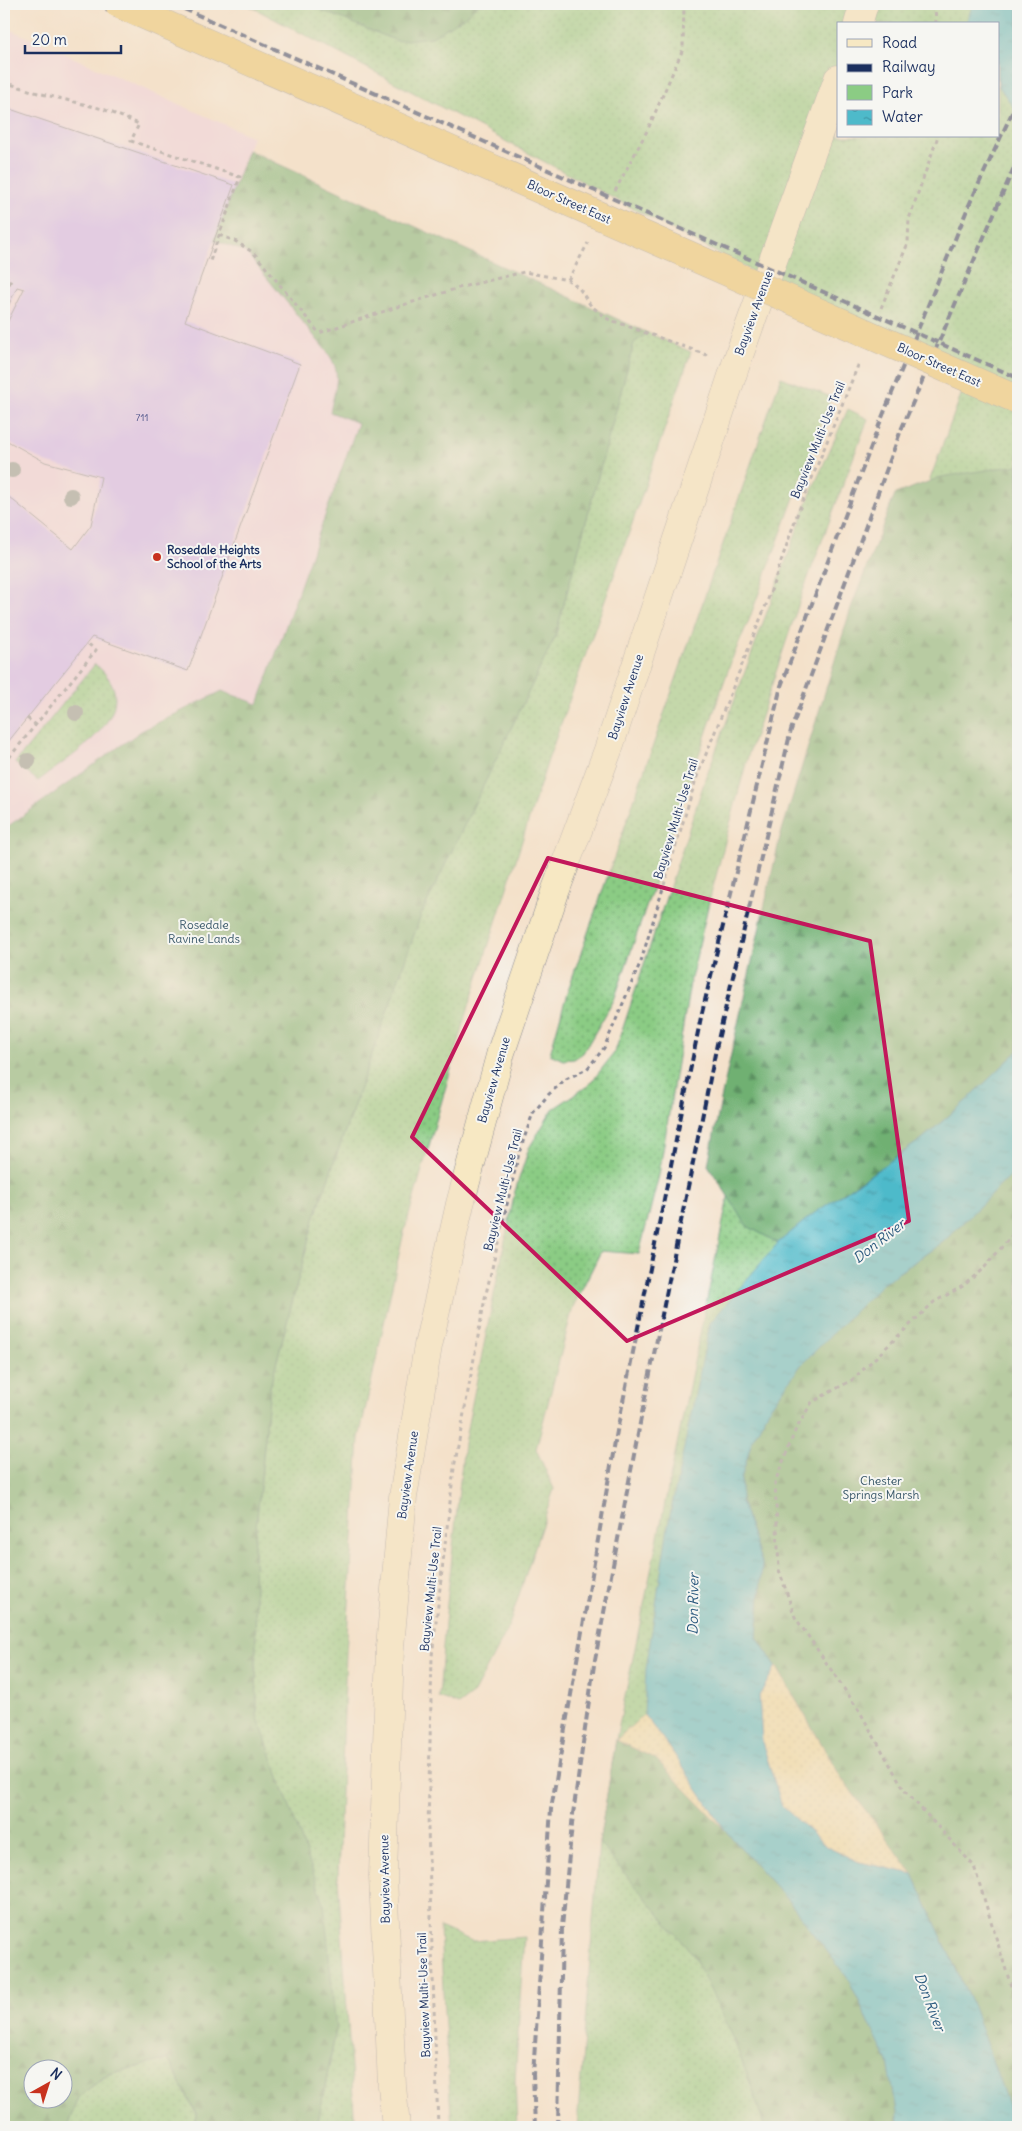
<svg xmlns="http://www.w3.org/2000/svg" width="1022" height="2131" font-family="Delius,sans-serif">
	<style>
		.built { fill: #efd0e6 }
		.green { fill: url(#green-dots); stroke: #537e71; fill-rule: evenodd }
		.forest { fill: url(#forest-firs); stroke: #467068; fill-rule: evenodd }
		.sand { fill: url(#sand-dots); stroke: #84847e }
		.water { fill: url(#water-ripples); stroke: #347494 }
		.building { fill: #ceb2fd }
		.lines { fill: none; stroke-linecap: round; stroke-linejoin: round }
		.secondary-casing { stroke: #888894; stroke-width: 29 }
		.path { stroke: #888894; stroke-width: 3; stroke-dasharray: 4 4; stroke-linecap: butt }
		.secondary { stroke: #f7e8c3; stroke-width: 28 }
		.rail { stroke: #1b2f5e; stroke-width: 4; stroke-dasharray: 8 4; stroke-linecap: butt }
		.primary-bridge-casing { stroke: #888894; stroke-width: 29; stroke-linecap: butt }
		.primary-bridge { stroke: #eac669; stroke-width: 28 }
		.tree { fill: #8c9595 }
		.marked { fill: none; stroke: #c2185b; stroke-width: 4; stroke-linejoin: round }
		.poi-dot { fill: #c8321e; stroke: #f6f6f2; stroke-width: 2 }
		.labels { text-anchor: middle; stroke-width: 4; stroke-linejoin: round; paint-order: stroke }
		.number-label { font-size: 10px; fill: #485086 }
		.street-label { font-size: 12px; fill: #1b2f5e; stroke: #f6f6f2 }
		.poi-label { font-size: 12px; font-weight: bold; fill: #1b2f5e; stroke: #f6f6f2; text-anchor: start }
		.park-label { font-size: 12px; fill: #375668; stroke: #f6f6f2 }
		.water-label { font-size: 14px; font-style: italic; fill: #2a597e; stroke: #f6f6f2 }
	</style>
	<defs>
		<pattern id="green-dots" width="8" height="8" patternUnits="userSpaceOnUse" patternTransform="scale(1.25)"><rect width="8" height="8" fill="#8bcc84"/><path d="M2 2h.1M6 6h.1" fill="none" stroke="#71a66f" stroke-width="1.8" stroke-linecap="round"/></pattern>
		<pattern id="forest-firs" width="22" height="20" patternUnits="userSpaceOnUse" patternTransform="scale(1.25)"><rect width="22" height="20" fill="#70b072"/><path d="M5 1l3.5 6h-7zM16 11l3.5 6h-7z" fill="#5b9061"/></pattern>
		<pattern id="sand-dots" width="8" height="8" patternUnits="userSpaceOnUse" patternTransform="scale(1.25)"><rect width="8" height="8" fill="#eeda9e"/><path d="M2 2h.1M6 6h.1" fill="none" stroke="#ccbb8a" stroke-width="1.8" stroke-linecap="round"/></pattern>
		<pattern id="water-ripples" width="26" height="14" patternUnits="userSpaceOnUse" patternTransform="scale(1.25)"><rect width="26" height="14" fill="#4ebaca"/><path d="M2 4q2-2 4 0t4 0M15 11q2-2 4 0t4 0" fill="none" stroke="#4098a7"/></pattern>
	</defs>
	<rect width="100%" height="100%" fill="#f6f6f2"/>
	<filter id="ink" filterUnits="userSpaceOnUse"><feTurbulence type="fractalNoise" baseFrequency=".02" numOctaves="2"/><feDisplacementMap in="SourceGraphic" scale="10" xChannelSelector="R" yChannelSelector="G"/><feConvolveMatrix kernelMatrix="1 2 1 2 8 2 1 2 1" color-interpolation-filters="sRGB"/></filter>
	<filter id="wash" filterUnits="userSpaceOnUse"><feTurbulence type="fractalNoise" baseFrequency=".0096" numOctaves="4" result="noise"/><feDisplacementMap in="SourceGraphic" scale="20" xChannelSelector="R" yChannelSelector="G"/><feGaussianBlur stdDeviation="1.12" result="paint"/><feColorMatrix in="noise" values="0 0 0 0 0 0 0 0 0 0 0 0 0 0 0 0 0 1.4 0 .05"/><feComposite in="paint" operator="in"/></filter>
	<g filter="url(#wash)">
		<rect width="100%" height="100%" fill="#f4e1cb"/>
		<!-- built -->
		<path class="built" d="M4,27l249,110 -39,103 32,12 81,100 8,12 2,15 -7,33 29,10 -101,283 -36,-14 -81,40 -137,98z"/>
		<!-- green -->
		<path class="green" d="M246,4h772v2123h-441l22,-284 17,-103 140,-678 112,-414 97,-264zM838,24h160v112h-160z
			M648,333l43,19 -69,201 -74,207 -79,246 -66,230 -44,202 -13,216 -8,223 17,250h-38l19,-97 -79,-315 -3,-168 16,-160 44,-168 107,-305 134,-277 79,-295z
			M781,377l50,20 -82,223 -17,39 -118,341 -31,53 -9,6 -11,1 -13,-6 17,-61z
			M848,409l20,10 -65,172 -55,165 -39,146 -19,81 -31,192 -20,79 -38,-3 -28,56 -37,142 18,40 -46,139 -34,65 -16,12 -19,-8 6,-75 19,-179 51,-252 14,-43 24,-39 36,-24 26,-33 89,-269 106,-288z
			M95,664c57,46 -23,91 -57,117l-23,-18z
			M440,1927l32,14 52,-4 -9,144 2,46h-65l-8,-116z
			M168,2059l28,54v14h-129l11,-30 31,-23z"/>
		<!-- forest -->
		<path class="forest" d="M306,4h172l-12,12 -34,21 -35,4z
			M248,150l400,183 -14,10 -79,294 -134,278 -107,304 -44,168 -16,160 3,168 67,188 12,127 -19,97h-121v-14l-28,-54 -60,15 -30,23 -11,30h-63v-1298l137,-98 81,-40 36,13 100,-281 -28,-11c5,-25 13,-39 -3,-60l-81,-100 -32,-12zM32,2068h30v30h-30z
			M1018,465v586l-52,50 -44,38 -110,76 -34,28 -31,-17 -39,-61 15,-75 57,-253 71,-229 44,-114 46,-17z
			M1018,1168v935l-10,2 -35,-98 -60,-133 -71,-95 -66,-113 -19,-28 5,-74 -21,-63v-22l11,-39 19,-34 30,-41 81,-81 61,-42z
			M616,1740l40,19 69,71 67,75 57,75 39,82 12,65h-136l-10,-34 -24,-63 -38,-77 -93,-110z"/>
		<!-- sand -->
		<path class="sand" d="M776,1666l66,113 71,95 -54,-12 -32,-15 -45,-41 -20,-64 -3,-46z
			M644,1715l26,33 55,82 -69,-71 -40,-19z"/>
		<!-- water -->
		<path class="water" d="M973,4h45v110l-20,-29v-61h-32z
			M1018,1051v117l-75,74 -61,42 -81,81 -30,41 -19,34 -11,39v22l21,63 -5,74 19,28 -17,30 3,46 20,64 45,41 32,15 54,12 60,133 35,98 3,22h-111l-12,-65 -39,-82 -57,-75 -67,-75 -55,-82 -26,-33 2,-46 23,-149 41,-197 68,-80 34,-28 110,-76 44,-38z"/>
		<g id="blocks">
			<!-- building -->
			<path class="building" d="M4,107l230,78 -49,136 115,43 -112,307 -96,-34 -88,110v-169l3,-4 -3,-2v-79l69,56 18,-24 10,-48 -56,-15 -41,-23v-110l20,-40 -7,-2 -13,28z"/>
		</g>
	</g>
	<g filter="url(#ink)">
		<use href="#blocks" fill-opacity="0" stroke="#888894" stroke-width="1"/>
		<g class="lines">
			<!-- secondary casing -->
			<g class="secondary-casing">
				<path id="secondary" d="M858,24l6,-20
					M396,2127l-4,-41 -9,-210 7,-229 13,-150 25,-151 32,-142 41,-152 54,-160 53,-142 129,-389 101,-282"/>
			</g>
			<!-- path -->
			<path class="path" d="M935,4l1,20
				M4,82l34,11 65,16 36,15 -8,17 109,36 -30,84
				M615,191l33,-62 35,-80 1,-45
				M219,235l16,6 19,12 65,80 81,-27 62,-19 62,-15 44,8 11,8 12,18 17,13 99,36
				M4,278l7,2 -7,15
				M568,280l20,-37
				M881,308l27,-65 1,-24 29,-83
				M27,718l9,7
				M4,764l92,-114 -9,-7
				M1018,1228l-33,39 -22,19 -29,16 -82,78 -40,22 -17,29 -20,51 4,88 16,47 65,95 45,79 69,75 44,143
				M438,2127l-10,-299 4,-172 22,-188 31,-170 34,-145 14,-40 16,-19 17,-15 21,-10 17,-21 37,-87 55,-182 70,-174 31,-90 62,-152"/>
			<!-- secondary -->
			<use href="#secondary" class="secondary"/>
			<!-- rail -->
			<path class="rail" d="M95,4l923,409
				M173,4l845,374
				M535,2127l-2,-53 18,-265 66,-378 84,-414 80,-331 100,-266 88,-215 49,-105
				M558,2127l4,-200 11,-113 21,-149 47,-247 76,-374 74,-314 110,-300 117,-272"/>
			<!-- primary-bridge casing -->
			<g class="primary-bridge-casing">
				<path id="primary-bridge" d="M119,4l899,396"/>
			</g>
			<!-- primary-bridge -->
			<use href="#primary-bridge" class="primary-bridge"/>
		</g>
		<!-- trees -->
		<g class="tree">
			<circle cx="12" cy="470" r="8"/>
			<circle cx="71" cy="496" r="8"/>
			<circle cx="76" cy="713" r="8"/>
			<circle cx="28" cy="761" r="8"/>
		</g>
	</g>
	<!-- marked area -->
	<path d="M0 0H1022V2131H0ZM548,858l322,83 39,280 -282,120 -215,-204z" fill="#f4e1cb" fill-opacity=".55" fill-rule="evenodd"/>
	<path class="marked" d="M548,858l322,83 39,280 -282,120 -215,-204z"/>
	<!-- markers -->
	<circle class="poi-dot" cx="157" cy="557" r="5"/>
	<g class="labels">
		<!-- number labels -->
		<g class="number-label">
			<text x="142" y="421">711</text>
		</g>
		<!-- street labels -->
		<g class="street-label">
			<text transform="translate(569 202) rotate(24)" y="4">Bloor Street East</text>
			<text transform="translate(754 313) rotate(-70)" y="4">Bayview Avenue</text>
			<text transform="translate(939 365) rotate(24)" y="4">Bloor Street East</text>
			<text transform="translate(818 440) rotate(-68)" y="4">Bayview Multi-Use Trail</text>
			<text transform="translate(626 697) rotate(-72)" y="4">Bayview Avenue</text>
			<text transform="translate(676 819) rotate(-73)" y="4">Bayview Multi-Use Trail</text>
			<text transform="translate(494 1080) rotate(-74)" y="4">Bayview Avenue</text>
			<text transform="translate(503 1190) rotate(-76)" y="4">Bayview Multi-Use Trail</text>
			<text transform="translate(408 1475) rotate(-82)" y="4">Bayview Avenue</text>
			<text transform="translate(431 1589) rotate(-84)" y="4">Bayview Multi-Use Trail</text>
			<text transform="translate(385 1879) rotate(-91)" y="4">Bayview Avenue</text>
			<text transform="translate(424 1995) rotate(-92)" y="4">Bayview Multi-Use Trail</text>
		</g>
		<!-- poi labels -->
		<g class="poi-label">
			<text x="167" y="554">Rosedale Heights<tspan x="167" dy="14">School of the Arts</tspan></text>
		</g>
		<!-- park labels -->
		<g class="park-label">
			<text x="204" y="929">Rosedale<tspan x="204" dy="14">Ravine Lands</tspan></text>
			<text x="881" y="1485">Chester<tspan x="881" dy="14">Springs Marsh</tspan></text>
		</g>
		<!-- water labels -->
		<g class="water-label">
			<text transform="translate(879 1241) rotate(-38)" y="5">Don River</text>
			<text transform="translate(693 1604) rotate(-89)" y="5">Don River</text>
			<text transform="translate(930 2002) rotate(69)" y="5">Don River</text>
		</g>
	</g>
	<!-- margin -->
	<rect width="1022" height="2131" fill="none" stroke="#f6f6f2" stroke-width="20"/>
	<!-- legend -->
	<rect x="837" y="22" width="162" height="115" fill="#f6f6f2" stroke="#9ea6b7"/>
	<rect x="847" y="39" width="25" height="8" fill="#f7e8c3" stroke="#9ea6b7"/>
	<text x="882" y="48" font-size="15" fill="#1b2f5e">Road</text>
	<rect x="847" y="64" width="25" height="8" fill="#1b2f5e" stroke="#9ea6b7"/>
	<text x="882" y="72" font-size="15" fill="#1b2f5e">Railway</text>
	<rect x="847" y="85" width="25" height="15" fill="#8bcc84" stroke="#9ea6b7"/>
	<text x="882" y="98" font-size="15" fill="#1b2f5e">Park</text>
	<rect x="847" y="110" width="25" height="15" fill="url(#water-ripples)" stroke="#9ea6b7"/>
	<text x="882" y="122" font-size="15" fill="#1b2f5e">Water</text>
	<!-- north arrow -->
	<g transform="translate(48 2084) rotate(39)"><circle r="24" fill="#f6f6f2" stroke="#9ea6b7"/>
	<path d="M0-4L9 19L0 12L-9 19Z" fill="#c8321e"/>
	<text y="-8" font-size="14" font-weight="bold" text-anchor="middle" fill="#1b2f5e">N</text>
	</g>
	<!-- scale -->
	<path d="M25 45v8h96v-8" fill="none" stroke="#1b2f5e" stroke-width="2.5"/>
	<text x="32" y="45" font-size="15" fill="#1b2f5e" stroke="#f6f6f2" stroke-width="4" paint-order="stroke">20 m</text>
</svg>
